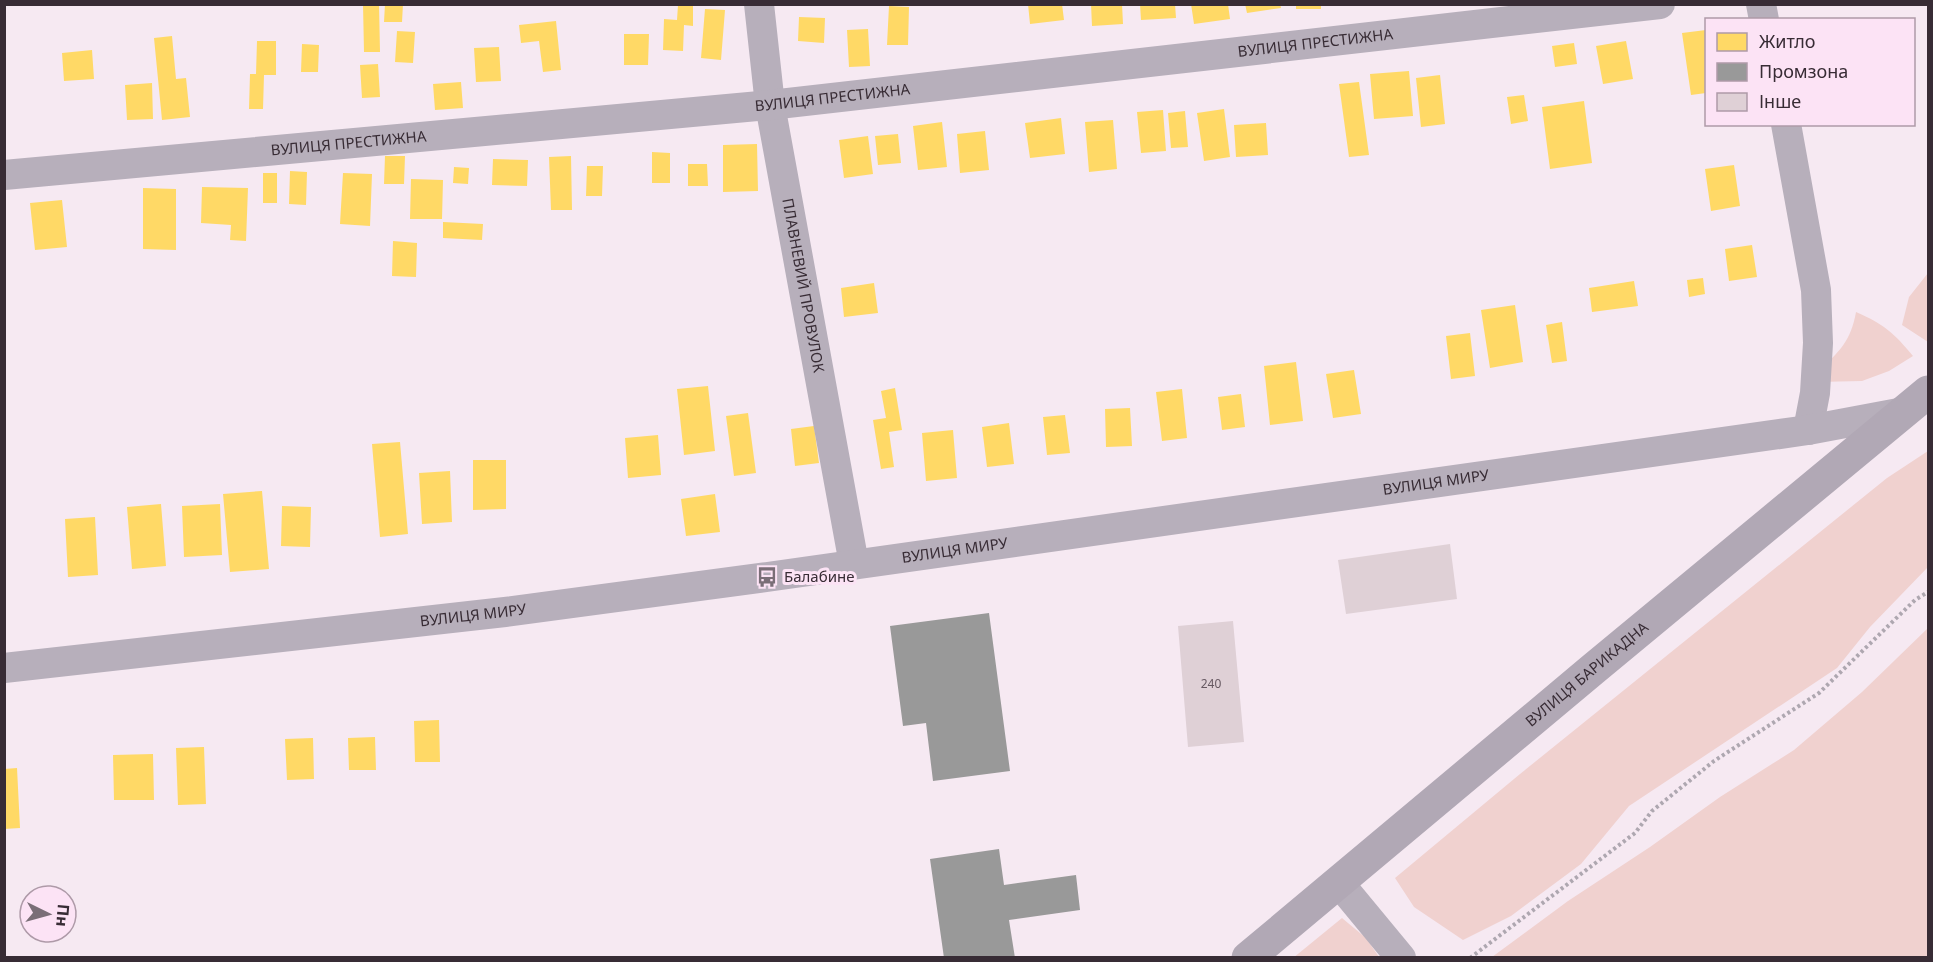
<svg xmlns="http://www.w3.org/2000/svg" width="1933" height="962" font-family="'Noto Sans',sans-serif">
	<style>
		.green { fill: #f0d1cf }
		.homes { fill: #ffd966 }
		.industry { fill: #999 }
		.building { fill: #dfd0d6 }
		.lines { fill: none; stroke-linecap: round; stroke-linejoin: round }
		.path { stroke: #aea7b0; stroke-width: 4; stroke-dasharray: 3 3; stroke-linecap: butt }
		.minor { stroke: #b7afbb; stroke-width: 30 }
		.major { stroke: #b1a8b5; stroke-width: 33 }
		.labels { text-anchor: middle; stroke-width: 6; stroke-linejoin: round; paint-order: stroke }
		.number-label { font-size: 12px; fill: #665861 }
		.street-label { font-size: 15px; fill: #382c35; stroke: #fce3f5 }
		.poi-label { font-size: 15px; fill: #382c35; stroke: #fce3f5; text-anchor: start }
	</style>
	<rect width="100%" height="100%" fill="#f6e9f2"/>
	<!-- green -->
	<path class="green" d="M1928,273v69l-26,-17 7,-28z
		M1856,312c28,12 38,21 57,44l-24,15 -27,10 -45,1 1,-10c21,-20 33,-31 38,-60z
		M1928,451v116l-58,60 -33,41 -208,138 -48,58 -70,52 -48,24 -49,-33 -19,-29 125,-104 367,-296z
		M1928,628v329h-436l76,-56 82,-54 70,-50 74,-47 68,-58z
		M1342,918l24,20 13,19 -86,1z"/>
	<!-- homes -->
	<path class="homes" d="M363,4h16l1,48h-16z
		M385,4h18l-1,18h-18z
		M1028,4h34l2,16 -34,4z
		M1091,4h31l1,20 -31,2z
		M1140,4h35l1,14 -35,2z
		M1191,4h37l2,15 -36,5z
		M1245,4h35l1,4 -34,5z
		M1296,4h25v5h-25z
		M678,5l15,1v20l-9,-1 -1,26 -20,-1 1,-31 13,1z
		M889,6l20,1 -1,38h-21z
		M705,9l20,1 -4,50 -20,-2z
		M799,17l26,1 -1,25 -26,-2z
		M556,21l5,49 -18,2 -4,-31 -18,2 -2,-18z
		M868,29l2,37 -21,1 -2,-37z
		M1706,30v63l-15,2 -9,-62z
		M397,31l18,1 -2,31 -18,-1z
		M624,34h25l-1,31h-24z
		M172,36l4,43 10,-1 4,39 -28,3 -8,-82z
		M257,41h19v34h-12l-1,34h-14l1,-35h6z
		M1626,41l7,38 -30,5 -7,-38z
		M1574,43l3,21 -22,3 -3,-21z
		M302,44l17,1 -1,27h-17z
		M499,47l2,34 -25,1 -2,-34z
		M92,50l2,29 -30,2 -2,-28z
		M378,64l2,33 -18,1 -2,-33z
		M1409,71l4,45 -39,3 -4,-45z
		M1440,75l5,49 -24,3 -5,-49z
		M461,82l2,26 -28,2 -2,-26z
		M1359,82l10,73 -20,2 -10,-73z
		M152,83l1,36 -26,1 -2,-35z
		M1524,95l4,26 -17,3 -4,-27z
		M1584,101l8,62 -42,6 -8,-62z
		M1224,109l6,48 -26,4 -7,-48z
		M1163,110l3,41 -25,2 -4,-41z
		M1185,111l3,36 -17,1 -3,-35z
		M1061,118l4,36 -35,4 -5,-35z
		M1113,120l4,49 -28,3 -4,-50z
		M942,122l5,45 -29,3 -5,-44z
		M1266,123l2,32 -32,2 -2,-32z
		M985,131l4,39 -29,3 -3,-39z
		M898,134l3,29 -23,2 -3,-29z
		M868,136l5,38 -29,4 -5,-38z
		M757,144l1,47 -35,1v-47z
		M652,152l18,1v30h-18z
		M385,156h20l-1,28h-20z
		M571,156l1,54h-21l-2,-53z
		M493,159l35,1 -1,26 -35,-1z
		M688,164h19l1,22h-20z
		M1734,165l6,41 -29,5 -6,-42z
		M587,166h16l-1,30h-16z
		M454,167l15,1 -1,16 -15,-1z
		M290,171l17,1 -1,33 -17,-1z
		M263,173h14v30h-14z
		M343,173l29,1 -2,52 -30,-2z
		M411,179l32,1 -1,39h-32z
		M202,187l46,1 -2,53 -16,-1 1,-15 -30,-2z
		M143,188l33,1v61l-33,-1z
		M62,200l5,47 -32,3 -5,-47z
		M443,222l40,2 -1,16 -39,-2z
		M393,241l24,2 -1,34 -24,-1z
		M1752,245l5,32 -28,4 -4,-32z
		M1703,278l2,16 -16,3 -2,-17z
		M1634,281l4,25 -46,6 -3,-24z
		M874,283l4,30 -34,4 -3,-29z
		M1515,305l8,57 -33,6 -9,-58z
		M1562,322l5,39 -15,2 -6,-38z
		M1470,333l5,43 -24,3 -5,-43z
		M1296,362l7,59 -33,4 -6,-59z
		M1354,370l7,44 -28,4 -7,-44z
		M708,386l7,65 -31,4 -7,-66z
		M895,388l7,42 -13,2 5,35 -13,2 -8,-49 13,-2 -5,-27z
		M1182,389l5,49 -25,3 -6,-49z
		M1241,394l4,33 -23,3 -4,-33z
		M1130,408l2,38 -26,1 -1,-38z
		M748,413l8,60 -22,3 -8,-60z
		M1065,415l5,38 -23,2 -4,-38z
		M1009,423l5,41 -27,3 -5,-40z
		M814,426l5,37 -24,3 -4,-37z
		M953,430l4,48 -31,3 -4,-48z
		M658,435l3,40 -33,3 -3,-40z
		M400,442l8,92 -28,3 -8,-93z
		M473,460h33v49l-33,1z
		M450,471l2,51 -30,2 -3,-51z
		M262,491l7,78 -39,3 -7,-78z
		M715,494l5,38 -34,4 -5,-37z
		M161,504l5,62 -34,3 -5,-62z
		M220,504l2,51 -38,2 -2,-51z
		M282,506l29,1 -1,40 -29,-1z
		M95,517l3,58 -30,2 -3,-58z
		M439,720l1,42h-25l-1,-41z
		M375,737l1,33h-27l-1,-32z
		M313,738l1,41 -27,1 -2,-41z
		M204,747l2,57 -28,1 -2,-57z
		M153,754l1,46h-40l-1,-45z
		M17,768l3,60 -16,1v-60z"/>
	<!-- industry -->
	<path class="industry" d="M989,613l21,158 -77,10 -7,-58 -23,3 -13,-100z
		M999,849l5,36 72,-10 4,35 -71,10 6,38h-71l-14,-99z"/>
	<!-- building -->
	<path class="building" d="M1450,544l7,55 -111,15 -8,-54z
		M1233,621l11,121 -56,5 -10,-121z"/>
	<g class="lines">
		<!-- path -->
		<path class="path" d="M1470,958l165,-125 17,-22 62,-50 105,-68 96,-93 13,-8"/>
		<!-- minor -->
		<g class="minor">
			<path id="s1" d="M759,4l11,101 84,459"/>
			<path d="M1761,4l3,16"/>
			<path d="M1786,124l30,166 2,53 -3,50 -7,37"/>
			<path id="s2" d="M4,175l766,-70 890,-101"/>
			<path id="s3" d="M4,668l501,-56 262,-35 1041,-147 96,-18"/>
			<path d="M1339,883l62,75"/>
		</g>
		<!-- major -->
		<path class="major" id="s4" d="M1248,958l344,-288 336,-278"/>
	</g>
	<!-- icons -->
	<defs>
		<g id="bus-bare" transform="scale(1.62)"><path d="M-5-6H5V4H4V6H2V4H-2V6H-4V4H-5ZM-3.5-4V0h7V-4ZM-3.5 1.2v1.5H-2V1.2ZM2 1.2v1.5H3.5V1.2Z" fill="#7a6e77" stroke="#fce3f5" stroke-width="2.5" paint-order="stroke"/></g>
	</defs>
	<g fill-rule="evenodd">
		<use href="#bus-bare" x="767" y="577"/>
	</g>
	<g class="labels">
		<!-- number labels -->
		<g class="number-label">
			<text x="1211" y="688">240</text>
		</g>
		<!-- street labels -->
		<g class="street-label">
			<text dy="5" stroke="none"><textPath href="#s2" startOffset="1318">ВУЛИЦЯ ПРЕСТИЖНА</textPath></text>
			<text dy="5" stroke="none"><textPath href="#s2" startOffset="832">ВУЛИЦЯ ПРЕСТИЖНА</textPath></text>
			<text dy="5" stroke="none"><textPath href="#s2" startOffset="346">ВУЛИЦЯ ПРЕСТИЖНА</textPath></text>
			<text dy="5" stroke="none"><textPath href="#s1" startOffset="285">ПЛАВНЕВИЙ ПРОВУЛОК</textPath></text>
			<text dy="5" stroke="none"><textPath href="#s3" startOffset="1444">ВУЛИЦЯ МИРУ</textPath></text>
			<text dy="5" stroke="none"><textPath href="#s3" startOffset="958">ВУЛИЦЯ МИРУ</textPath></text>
			<text dy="5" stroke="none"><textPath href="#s3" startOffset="472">ВУЛИЦЯ МИРУ</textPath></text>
			<text dy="5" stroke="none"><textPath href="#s4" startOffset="442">ВУЛИЦЯ БАРИКАДНА</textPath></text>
		</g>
		<!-- poi labels -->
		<g class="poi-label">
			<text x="784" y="582">Балабине</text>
		</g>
	</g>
	<!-- border -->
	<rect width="1933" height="962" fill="none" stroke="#382c35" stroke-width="12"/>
	<!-- legend -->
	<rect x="1705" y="18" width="210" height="108" fill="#fce3f5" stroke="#ae9aa8" stroke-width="1.5"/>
	<rect x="1717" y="33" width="30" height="18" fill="#ffd966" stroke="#ae9aa8" stroke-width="1.5"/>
	<text x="1759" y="48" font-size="18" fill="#382c35">Житло</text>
	<rect x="1717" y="63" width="30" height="18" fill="#999999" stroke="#ae9aa8" stroke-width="1.5"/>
	<text x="1759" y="78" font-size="18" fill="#382c35">Промзона</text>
	<rect x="1717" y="93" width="30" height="18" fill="#dfd0d6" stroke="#ae9aa8" stroke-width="1.5"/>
	<text x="1759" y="108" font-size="18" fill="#382c35">Інше</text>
	<!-- north arrow -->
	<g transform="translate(48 914) rotate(95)"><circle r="28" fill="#fce3f5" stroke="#ae9aa8" stroke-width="1.5"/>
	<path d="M0-4.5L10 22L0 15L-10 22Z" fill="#7a6e77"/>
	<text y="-9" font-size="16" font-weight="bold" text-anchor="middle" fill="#382c35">Пн</text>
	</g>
</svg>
